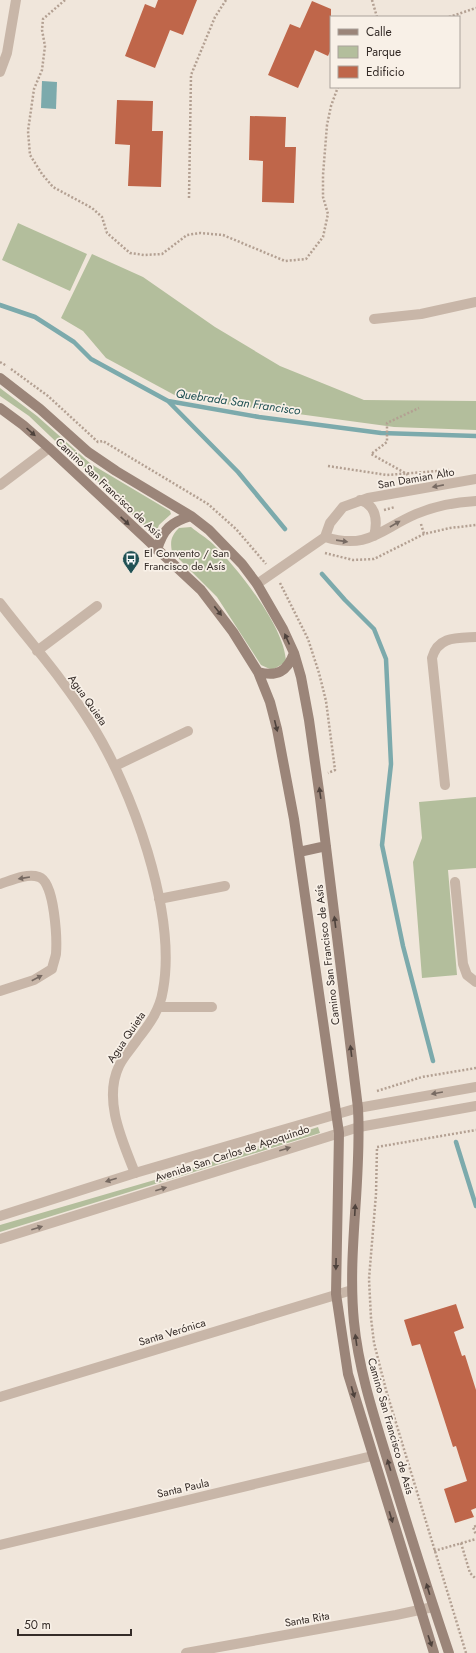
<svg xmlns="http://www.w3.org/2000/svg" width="476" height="1653" font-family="Jost,sans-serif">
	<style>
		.green { fill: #b3be9c }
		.water { fill: #7caaac }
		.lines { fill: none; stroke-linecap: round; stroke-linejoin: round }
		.stream { stroke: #7caaac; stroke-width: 4.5 }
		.building { fill: #bf664a }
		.path { stroke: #b3a092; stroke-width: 2.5; stroke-dasharray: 2 2; stroke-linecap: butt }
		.minor { stroke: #c8b6a8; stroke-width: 10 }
		.tertiary { stroke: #c8b6a8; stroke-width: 10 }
		.secondary { stroke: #9b8579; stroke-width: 10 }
		.oneway { fill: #4e423c }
		.oneway2 { fill: #776a62 }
		.labels { text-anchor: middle; stroke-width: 3.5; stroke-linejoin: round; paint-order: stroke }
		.street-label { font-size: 11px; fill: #352c28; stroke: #f8f0e7 }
		.poi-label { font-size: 11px; fill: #352c28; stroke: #f8f0e7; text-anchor: start }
		.water-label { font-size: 12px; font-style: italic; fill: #205154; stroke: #f8f0e7 }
	</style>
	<rect width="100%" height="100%" fill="#f0e6db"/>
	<!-- green -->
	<path class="green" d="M18,223l69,31 -17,37 -68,-31z
		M92,254l51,23 72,50 65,39 84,34 112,1v29l-82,-3 -214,-29 -74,-40 -23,-27 -22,-13z
		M0,388l37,28 54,48 79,47 1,3 -12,11 -4,11 -126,-120 -29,-20z
		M191,527c7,6 16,11 22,17 25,25 72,83 73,118l-14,8 -11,-5 -44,-68 -45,-45c-2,-11 -1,-16 7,-24z
		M476,797v71l-28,2 9,105 -35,3 -9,-116 9,-24 -3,-36z
		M318,1127l2,6 -320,99v-7l158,-46z"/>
	<!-- water -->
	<path class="water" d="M42,81l15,1 -1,27 -15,-1z"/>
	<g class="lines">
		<!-- stream -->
		<path class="stream" d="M0,305l35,12 39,25 17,17 77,42 91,16 122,16 95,3
			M168,401l70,71 47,57
			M322,574l23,26 29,29 12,30 5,105 -9,81 21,101 30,115
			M456,1142l20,64"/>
	</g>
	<!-- building -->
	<path class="building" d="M158,0h39l-14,35 -13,-5 -15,38 -30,-12 20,-52 10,4z
		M312,1l19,8v40l-3,7 -13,-6 -17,38 -30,-13 22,-51 10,4z
		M117,100l36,1 -1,30h11l-2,56 -33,-1 2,-41 -15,-1z
		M250,116l36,1 -1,30h11l-2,56 -32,-1 1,-41 -14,-1z
		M456,1304l8,24 -10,4 8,24 3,-1 11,35v118l-5,2 3,7 -19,6 -11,-34 23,-8 -11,-35 -3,1 -33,-103 -8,2 -8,-26z"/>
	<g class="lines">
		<!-- path -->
		<path class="path" d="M65,0l-22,19 -1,11 3,16 -3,24 -8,19 -6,42 2,24 12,19 11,13 39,21 10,9 5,16 23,20 14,2 18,-1 25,-19 13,-2 23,2 62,26 21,-2 17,-22 5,-23 -5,-17v-22l4,-50 4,-19 7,-19
			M372,0l5,17
			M449,17l27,-9
			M189,198l2,-123 24,-58 11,-17
			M0,362l7,4
			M11,369l37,27 50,46 5,-1 105,63 28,25 30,35
			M328,466l59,9 63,-5
			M409,479l-2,-5 -36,-20 16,-12v-19l32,-15
			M384,510l11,-3
			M421,524l3,10
			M325,553l28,7 21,-1 50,-25 26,-6 26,-3
			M280,583l28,56 11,34 7,28 9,69 -7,3
			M377,1091l45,-14 54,-9
			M476,1526l-3,1 3,8
			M461,1543l9,30 6,6
			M434,1551l42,-12
			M466,1653l-80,-263 -12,-47 -3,-25 -2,-39 7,-85 1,-47 99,-17"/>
		<!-- minor -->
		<path class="minor" d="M0,72l7,-19 9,-53
			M374,319l47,-5 55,-12
			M0,485l49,-37
			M360,500c16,5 18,20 14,36
			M325,537c43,13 54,-7 91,-23 19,-8 40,-12 60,-13
			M257,584l68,-47 5,-14 13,-16 25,-9 108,-19
			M0,603c30,39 64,77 90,119 42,65 87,191 73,268 -3,20 -14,35 -26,50 -6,9 -14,17 -18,26 -16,34 3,74 16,107
			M37,651l60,-45
			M115,766l73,-35
			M445,785l-13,-127c6,-22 25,-20 44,-21
			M455,882l8,82 4,11 9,7
			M0,884c12,-4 27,-11 39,-7 16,5 18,63 17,77 -1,5 -3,10 -4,15l-18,11 -34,11
			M159,899l66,-13
			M159,1007h53
			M358,1108l118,-21
			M359,1127l117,-21
			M0,1397l352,-107
			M0,1545l372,-89
			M186,1653l210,-38 37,-8"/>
		<!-- tertiary -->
		<path class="tertiary" d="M0,1216l135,-43 223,-65
			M0,1239l359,-112"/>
		<!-- secondary -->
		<path class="secondary" d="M0,378l40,31 48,43 28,19 75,45 18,14 33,34 15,20 26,45 11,24 7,24 8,43 11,78 38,310c4,72 -11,143 -4,214 5,52 23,103 38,153 18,59 37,119 57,178
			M0,408l23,17 26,23 152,142 32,42 25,40 12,30 7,27 17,90 45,314 -3,161 12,80 86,279
			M157,550c6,-21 14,-28 34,-34
			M258,672c19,5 29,0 36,-19
			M299,852l27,-6"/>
	</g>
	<!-- one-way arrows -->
	<defs><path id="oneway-solid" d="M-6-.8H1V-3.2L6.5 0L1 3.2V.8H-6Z"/></defs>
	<g class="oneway">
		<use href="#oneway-solid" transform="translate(31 432) rotate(42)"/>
		<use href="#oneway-solid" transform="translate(125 521) rotate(43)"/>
		<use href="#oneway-solid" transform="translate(218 611) rotate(52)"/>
		<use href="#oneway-solid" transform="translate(287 639) rotate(-114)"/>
		<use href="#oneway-solid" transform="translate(276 726) rotate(76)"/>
		<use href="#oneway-solid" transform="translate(320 793) rotate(-98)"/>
		<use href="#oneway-solid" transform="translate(335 922) rotate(-97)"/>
		<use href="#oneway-solid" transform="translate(351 1051) rotate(-97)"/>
		<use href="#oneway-solid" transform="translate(355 1210) rotate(-87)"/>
		<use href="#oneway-solid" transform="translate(336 1264) rotate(91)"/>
		<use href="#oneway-solid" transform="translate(356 1340) rotate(-98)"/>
		<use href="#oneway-solid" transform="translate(353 1392) rotate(74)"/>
		<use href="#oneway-solid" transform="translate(389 1465) rotate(-107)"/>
		<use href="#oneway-solid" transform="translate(391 1517) rotate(73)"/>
		<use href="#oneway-solid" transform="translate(428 1589) rotate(-107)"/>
		<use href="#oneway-solid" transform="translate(430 1641) rotate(71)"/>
	</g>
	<g class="oneway2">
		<use href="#oneway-solid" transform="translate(438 486) rotate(169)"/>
		<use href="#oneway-solid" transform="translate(395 524) rotate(-30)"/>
		<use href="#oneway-solid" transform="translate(342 541) rotate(8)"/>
		<use href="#oneway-solid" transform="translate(24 878) rotate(171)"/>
		<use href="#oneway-solid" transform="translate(37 978) rotate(-28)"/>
		<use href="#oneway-solid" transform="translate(437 1093) rotate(170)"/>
		<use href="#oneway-solid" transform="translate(285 1149) rotate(-18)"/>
		<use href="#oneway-solid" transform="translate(111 1180) rotate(162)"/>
		<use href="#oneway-solid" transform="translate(161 1189) rotate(-18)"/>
		<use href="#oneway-solid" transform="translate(37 1228) rotate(-18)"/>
	</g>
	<!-- icons -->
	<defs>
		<g id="bus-pin" transform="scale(0.9)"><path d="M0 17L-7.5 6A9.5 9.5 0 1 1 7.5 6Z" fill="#205154" stroke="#f8f0e7"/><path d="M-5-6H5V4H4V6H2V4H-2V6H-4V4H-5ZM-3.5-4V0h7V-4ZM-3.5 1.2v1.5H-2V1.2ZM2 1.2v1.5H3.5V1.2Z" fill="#fff"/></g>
	</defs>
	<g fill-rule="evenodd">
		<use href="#bus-pin" x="131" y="559"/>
	</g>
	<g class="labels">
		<!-- street labels -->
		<g class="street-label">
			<text transform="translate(416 478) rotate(-10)" y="4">San Damian Alto</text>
			<text transform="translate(109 488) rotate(43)" y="4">Camino San Francisco de Asís</text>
			<text transform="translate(88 700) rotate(55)" y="4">Agua Quieta</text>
			<text transform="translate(327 955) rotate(-97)" y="4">Camino San Francisco de Asís</text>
			<text transform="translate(126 1037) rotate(-56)" y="4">Agua Quieta</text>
			<text transform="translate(232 1153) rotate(-18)" y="4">Avenida San Carlos de Apoquindo</text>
			<text transform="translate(172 1332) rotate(-17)" y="4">Santa Verónica</text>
			<text transform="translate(391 1426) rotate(74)" y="4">Camino San Francisco de Asís</text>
			<text transform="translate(183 1488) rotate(-13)" y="4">Santa Paula</text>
			<text transform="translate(307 1619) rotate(-10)" y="4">Santa Rita</text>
		</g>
		<!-- poi labels -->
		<g class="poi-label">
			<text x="144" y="557">El Convento / San<tspan x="144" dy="13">Francisco de Asís</tspan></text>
		</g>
		<!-- water labels -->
		<g class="water-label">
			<text transform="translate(238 402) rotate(8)" y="4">Quebrada San Francisco</text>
		</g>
	</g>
	<!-- legend -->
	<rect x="330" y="16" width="130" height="72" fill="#f8f0e7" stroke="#aaa29b"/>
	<rect x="338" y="29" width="20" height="6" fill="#9b8579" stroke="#aaa29b"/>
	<text x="366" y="36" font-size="12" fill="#352c28">Calle</text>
	<rect x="338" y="46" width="20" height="12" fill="#b3be9c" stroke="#aaa29b"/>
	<text x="366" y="56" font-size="12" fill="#352c28">Parque</text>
	<rect x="338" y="66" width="20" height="12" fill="#bf664a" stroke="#aaa29b"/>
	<text x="366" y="76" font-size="12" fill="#352c28">Edificio</text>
	<!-- scale -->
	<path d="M18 1629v6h113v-6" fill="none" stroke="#352c28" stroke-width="2"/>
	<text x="24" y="1629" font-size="12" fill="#352c28" stroke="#f8f0e7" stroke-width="3" paint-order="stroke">50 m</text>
</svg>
